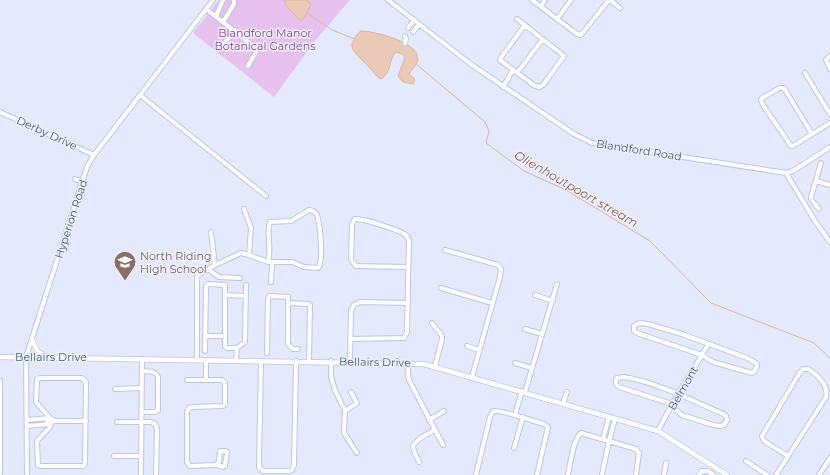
<svg xmlns="http://www.w3.org/2000/svg" width="830" height="475" font-family="Montserrat,sans-serif">
	<style>
		.green { fill: #e6c1ee }
		.water { fill: #eacab7; stroke: #ddb59c }
		.lines { fill: none; stroke-linecap: round; stroke-linejoin: round }
		.stream { stroke: #ddb59c; stroke-width: 1 }
		.minor-casing { stroke: #bcc7e2; stroke-width: 6 }
		.tertiary-casing { stroke: #bcc7e2; stroke-width: 6 }
		.minor { stroke: #fff; stroke-width: 4 }
		.tertiary { stroke: #fff; stroke-width: 4.5 }
		.labels { text-anchor: middle; stroke-width: 3; stroke-linejoin: round; paint-order: stroke }
		.park-label { font-size: 11px; fill: #89428e; stroke: #edf0ff }
		.street-label { font-size: 11px; fill: #475c7b; stroke: #edf0ff }
		.education-label { font-size: 11px; fill: #785e54; stroke: #edf0ff; text-anchor: start }
		.water-label { font-size: 12px; font-style: italic; fill: #905e3e; stroke: #edf0ff }
	</style>
	<rect width="100%" height="100%" fill="#e5e9fe"/>
	<!-- green -->
	<path class="green" d="M219,0h131l-32,37 -44,60 -81,-64z"/>
	<!-- water -->
	<path class="water" d="M284,0h22l5,4 -4,10 -6,7 -14,-14z
		M361,31c13,0 52,10 56,24 3,9 -5,13 -8,19l6,5 -2,5 -10,-2 -5,-6 7,-19 -2,-3 -7,-2c-8,8 -3,17 -14,27 -1,-1 -2,0 -3,-1 -3,-2 -6,-7 -8,-9 -5,-6 -18,-16 -19,-22 -1,-5 5,-14 9,-16z"/>
	<g class="lines">
		<!-- stream -->
		<path class="stream" d="M307,13l25,17 23,9
			M416,64l69,58 4,9 -3,12 38,28 42,19 84,51 61,62 103,40 16,15"/>
		<!-- minor casing -->
		<g class="minor-casing">
			<path id="minor" d="M388,0l84,65 102,69 18,9 194,30 7,-2 37,-24
				M532,0l25,19 14,-19
				M610,0l10,8
				M541,6l4,-6
				M206,9l50,39v4l-8,14
				M216,16l7,-16
				M517,19l47,37 -21,29 -4,2 -4,-1 -35,-26 2,-4 23,-31
				M557,19l20,15 4,1 28,-35
				M223,22l11,-18v-4
				M408,28l4,-5 1,-4
				M413,32l6,-8
				M405,36l1,3 -1,4
				M222,47l12,-17
				M830,56l-4,4 4,9
				M517,73l26,-34
				M805,73l25,41
				M503,87l10,-17
				M140,95l126,101
				M0,112l94,43
				M812,134l-28,-46h-4l-18,10 -1,2 2,5 28,41h2l37,-23
				M786,173l29,48 15,21
				M75,179l8,3
				M816,181l14,4
				M244,209l7,19 -2,27
				M819,209l-7,-9 -1,-3 10,-34
				M211,232l4,33
				M445,250l53,15 3,4 -1,8 -28,100
				M208,269l11,8 21,1
				M271,282l1,-19
				M441,288l51,15
				M225,295l21,1
				M535,295l18,6
				M288,303l20,1 2,1 -1,56
				M432,323l10,13v3l-7,27
				M641,323l7,1 34,10 65,24 9,5 1,3 -3,6 -2,1 -39,-11 -11,-7 -65,-22 -3,-2v-5l3,-2z
				M525,329l17,5
				M205,336h20
				M350,339l54,-1 3,-6 2,-91c-1,-3 -1,-4 -3,-6 -5,-4 -43,-17 -51,-16l-3,5 -1,35 5,7 52,1
				M467,346l12,4
				M205,351l1,-65 2,-2 17,1v61l2,2h10
				M267,353l1,-55 2,-2 18,1v47l5,5h5
				M197,360v-82l1,-3 17,-10 26,-12 8,2 19,7h24l12,5 14,1c6,-5 2,-44 -1,-53 -2,-3 -4,-5 -8,-5l-18,11 -21,1c-4,11 2,26 -2,40
				M206,360v20h16l3,3v21l-2,2 -31,1 -3,1 -2,4v50l3,4 25,-1 4,-3 1,-11h5l2,1 -2,14 -2,1 -6,-2
				M236,360l1,-12 8,-6 1,-57
				M261,361l-2,106 4,4h26l3,-1 2,-5 2,-104
				M331,361v16l4,13 10,21 -1,22 13,20
				M350,362l1,-52 3,-5 6,-3 48,1
				M407,363l2,17 34,65
				M515,363l17,5
				M624,377c32,5 70,24 99,37l3,2 1,4 -3,5 -4,1 -7,-1 -31,-10 -5,-4 -5,-7 -53,-17 -3,-3v-4l1,-2z
				M187,380h19
				M0,381v92
				M115,389l27,-1
				M525,392l32,-108
				M563,403l4,-11
				M345,411l12,-8 -6,-11
				M142,412h13l3,-2v-33c-3,-7 -9,-5 -16,-6
				M515,415l7,-24
				M27,420l23,-2 3,2 -2,4 -4,-1 1,-4
				M429,420l15,-9
				M53,421h33
				M117,422h34l4,2 2,6 -1,45
				M50,425v2l-13,14 1,24 2,1h43l2,-2 1,-82 -4,-4h-42l-3,1 -1,23 15,17
				M27,426l22,-2
				M658,431l14,-27 36,-59
				M603,439l6,-22
				M514,448l9,-31
				M114,456h27
				M746,461l21,14
				M419,462c-2,-5 -6,-11 -6,-16 1,-5 16,-13 21,-16
				M27,475l-1,-118 61,-190 7,-12 119,-155
				M141,475l1,-116
				M476,475l14,-58c1,-2 2,-5 4,-6 5,-2 42,11 50,13l4,3 -11,48
				M568,475c2,-10 5,-36 13,-42l55,16 3,4 -3,22
				M602,475l7,-34 6,-22
				M664,475l2,-12
				M699,475l3,-4h5l7,4
				M776,475l50,-78c3,-11 -9,-23 -18,-28h-5l-4,5 -37,62 2,5 24,15
				M819,475l11,-17"/>
		</g>
		<!-- tertiary casing -->
		<g class="tertiary-casing">
			<path id="tertiary" d="M32,340l6,12 8,4
				M0,357l424,7 234,67 69,44"/>
		</g>
		<!-- minor -->
		<use href="#minor" class="minor"/>
		<!-- tertiary -->
		<use href="#tertiary" class="tertiary"/>
	</g>
	<!-- icons -->
	<defs>
		<g id="school-pin" transform="scale(1.15)"><path d="M0 17L-7.5 6A9.5 9.5 0 1 1 7.5 6Z" fill="#8d6e63" stroke="#edf0ff"/><path d="M0-5L7-2L0 1L-7-2ZM-4 1L0 2.5L4 1V4Q0 6-4 4Z" fill="#fff"/></g>
	</defs>
	<g fill-rule="evenodd">
		<use href="#school-pin" x="125" y="262"/>
	</g>
	<g class="labels">
		<!-- park labels -->
		<g class="park-label">
			<text x="265" y="37">Blandford Manor<tspan x="265" dy="13">Botanical Gardens</tspan></text>
		</g>
		<!-- street labels -->
		<g class="street-label">
			<text transform="translate(47 133) rotate(25)" y="4">Derby Drive</text>
			<text transform="translate(639 150) rotate(9)" y="4">Blandford Road</text>
			<text transform="translate(71 219) rotate(-72)" y="4">Hyperion Road</text>
			<text x="51" y="361">Bellairs Drive</text>
			<text transform="translate(375 362) rotate(1)" y="4">Bellairs Drive</text>
			<text transform="translate(683 388) rotate(-60)" y="4">Belmont</text>
		</g>
		<!-- education labels -->
		<g class="education-label">
			<text x="140" y="260">North Riding<tspan x="140" dy="13">High School</tspan></text>
		</g>
		<!-- water labels -->
		<g class="water-label">
			<text transform="translate(576 189) rotate(30)" y="4">Olienhoutpoort stream</text>
		</g>
	</g>
</svg>
